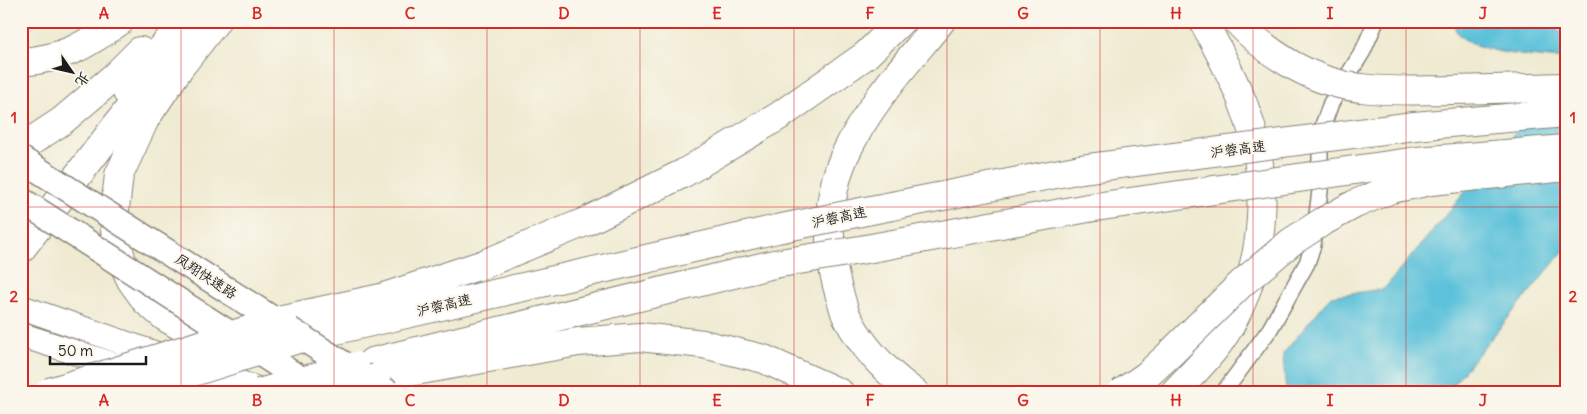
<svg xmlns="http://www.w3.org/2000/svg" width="1587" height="414" font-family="Delius,'LXGW WenKai TC',sans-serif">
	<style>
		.water { fill: #5cc1da; stroke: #3c6e7b }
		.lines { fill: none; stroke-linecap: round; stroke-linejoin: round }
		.minor-casing { stroke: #868376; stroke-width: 18 }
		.primary-casing { stroke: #868376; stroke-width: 26 }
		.motorway-casing { stroke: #868376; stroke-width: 30 }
		.minor { stroke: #fff; stroke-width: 15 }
		.primary { stroke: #fff; stroke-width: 24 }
		.motorway { stroke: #fff; stroke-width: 28 }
		.trunk-bridge-casing { stroke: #868376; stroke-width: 28; stroke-linecap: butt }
		.motorway-bridge-casing { stroke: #868376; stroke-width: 30; stroke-linecap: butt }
		.trunk-bridge { stroke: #fff; stroke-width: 25 }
		.motorway-bridge { stroke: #fff; stroke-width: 28 }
		.grid { fill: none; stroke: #d62828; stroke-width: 1; stroke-opacity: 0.55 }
		.labels { text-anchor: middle; stroke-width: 4.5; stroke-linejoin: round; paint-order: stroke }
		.street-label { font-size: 14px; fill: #1c1c1c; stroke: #fbf7ec }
		.neatline { fill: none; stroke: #d62828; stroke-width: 2 }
		.grid-label { font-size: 16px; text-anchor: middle; font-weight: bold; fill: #d62828 }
	</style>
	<rect width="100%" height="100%" fill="#fbf7ec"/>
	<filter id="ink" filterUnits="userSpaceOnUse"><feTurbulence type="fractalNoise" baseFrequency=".02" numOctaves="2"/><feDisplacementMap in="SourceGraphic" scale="10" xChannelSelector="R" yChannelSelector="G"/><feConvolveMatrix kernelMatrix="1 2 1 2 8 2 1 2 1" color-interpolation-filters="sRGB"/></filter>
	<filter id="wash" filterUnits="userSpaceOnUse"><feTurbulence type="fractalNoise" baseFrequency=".0096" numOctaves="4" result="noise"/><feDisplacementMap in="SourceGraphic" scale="20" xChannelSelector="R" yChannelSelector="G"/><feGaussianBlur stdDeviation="1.12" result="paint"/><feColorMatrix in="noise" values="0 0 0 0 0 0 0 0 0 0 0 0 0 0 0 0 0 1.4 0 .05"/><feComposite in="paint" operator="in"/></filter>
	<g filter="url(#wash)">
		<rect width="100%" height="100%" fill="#efead1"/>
		<!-- water -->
		<path class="water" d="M1452,21h91l23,13v25c-28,-2 -86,-5 -107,-24 -3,-3 -5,-10 -7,-14z
			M1566,71v177l-120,145h-160l-3,-39 48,-58 53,-7z"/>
	</g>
	<g filter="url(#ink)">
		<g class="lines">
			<!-- minor casing -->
			<g class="minor-casing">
				<path id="minor" d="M1223,393l47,-64 37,-66 6,-18 7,-54v-45l2,-18 9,-25 32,-52 13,-30"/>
			</g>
			<!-- primary casing -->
			<g class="primary-casing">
				<path id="primary" d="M21,307l248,86
					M21,335l181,58"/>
			</g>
			<!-- motorway casing -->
			<g class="motorway-casing">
				<path id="motorway" d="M216,21l-36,46 -35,52 -26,56 -5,42 2,23 6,21 9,19 15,21 19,16 22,13 41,17
					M21,62c43,-3 65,-17 99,-41
					M127,92l57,-71
					M21,148l41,-27 53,-45 25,-25
					M866,211l215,-42
					M21,249l129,-167
					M866,249l222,-41
					M283,319l98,-21 103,-34 101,-42 99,-49 95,-57 87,-61 35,-34
					M301,338l476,-109
					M372,362l402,-98
					M376,378l202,-36 62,-5 63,7 61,15 76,34
					M915,393c-28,-20 -52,-45 -68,-76 -3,-5 -4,-12 -6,-18 -15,-45 -16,-98 3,-142 23,-51 62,-93 97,-136
					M1174,393c20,-21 41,-41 56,-67 37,-66 41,-149 14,-220 -11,-29 -26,-57 -41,-85"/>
			</g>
			<!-- minor -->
			<use href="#minor" class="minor"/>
			<!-- primary -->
			<use href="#primary" class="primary"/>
			<!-- motorway -->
			<use href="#motorway" class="motorway"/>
			<!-- trunk-bridge casing -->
			<g class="trunk-bridge-casing">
				<path id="trunk-bridge" d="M21,159l368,234
					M21,200l295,189"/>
			</g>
			<!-- motorway-bridge casing -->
			<g class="motorway-bridge-casing">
				<path id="motorway-bridge" d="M1237,21c31,34 77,62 124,67 30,4 61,2 91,2 38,-1 76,-2 114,-3
					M1081,169l333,-43 152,-13
					M1088,208l329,-47 148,-12
					M777,229l89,-18
					M774,264l92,-15
					M332,390l44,-12
					M49,392l234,-73
					M127,393l174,-55
					M259,393l96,-27
					M1121,393l25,-17 24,-22 71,-70 50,-42 31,-20 33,-18 36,-15 40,-8 135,-14"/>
			</g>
			<!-- trunk-bridge -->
			<use href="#trunk-bridge" class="trunk-bridge"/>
			<!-- motorway-bridge -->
			<use href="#motorway-bridge" class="motorway-bridge"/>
		</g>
	</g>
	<!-- grid -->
	<path class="grid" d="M181,21v372M334,21v372M487,21v372M640,21v372M794,21v372M947,21v372M1100,21v372M1253,21v372M1406,21v372M21,207h1545"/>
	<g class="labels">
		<!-- street labels -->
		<g class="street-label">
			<text transform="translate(1238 149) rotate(-7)" y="5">沪蓉高速</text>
			<text transform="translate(839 217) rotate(-12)" y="5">沪蓉高速</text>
			<text transform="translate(206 276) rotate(33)" y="5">凤翔快速路</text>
			<text transform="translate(444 305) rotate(-13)" y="5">沪蓉高速</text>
		</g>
	</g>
	<!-- margin -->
	<rect width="1587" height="414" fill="none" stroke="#fbf7ec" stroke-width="55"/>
	<!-- north arrow -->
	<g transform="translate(72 72) rotate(124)" stroke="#fbf7ec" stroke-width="4" paint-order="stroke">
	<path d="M0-4L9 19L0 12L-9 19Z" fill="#1c1c1c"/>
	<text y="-8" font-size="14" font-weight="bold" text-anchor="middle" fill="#1c1c1c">北</text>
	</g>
	<!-- scale -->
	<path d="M50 356v8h96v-8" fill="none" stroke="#1c1c1c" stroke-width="2.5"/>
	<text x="58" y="356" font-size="15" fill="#1c1c1c" stroke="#fbf7ec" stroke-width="4" paint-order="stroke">50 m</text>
	<rect x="28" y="28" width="1532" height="358" class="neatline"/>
	<g class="grid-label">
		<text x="104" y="19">A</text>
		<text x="257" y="19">B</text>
		<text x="410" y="19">C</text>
		<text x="564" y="19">D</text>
		<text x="717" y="19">E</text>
		<text x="870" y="19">F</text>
		<text x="1023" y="19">G</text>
		<text x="1176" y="19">H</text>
		<text x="1330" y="19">I</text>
		<text x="1483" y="19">J</text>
		<text x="14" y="123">1</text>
		<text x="1573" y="123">1</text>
		<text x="14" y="302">2</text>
		<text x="1573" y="302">2</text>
		<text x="104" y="406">A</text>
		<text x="257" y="406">B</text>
		<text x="410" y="406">C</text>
		<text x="564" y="406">D</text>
		<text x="717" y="406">E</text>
		<text x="870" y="406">F</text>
		<text x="1023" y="406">G</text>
		<text x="1176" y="406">H</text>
		<text x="1330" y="406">I</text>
		<text x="1483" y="406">J</text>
	</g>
</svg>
